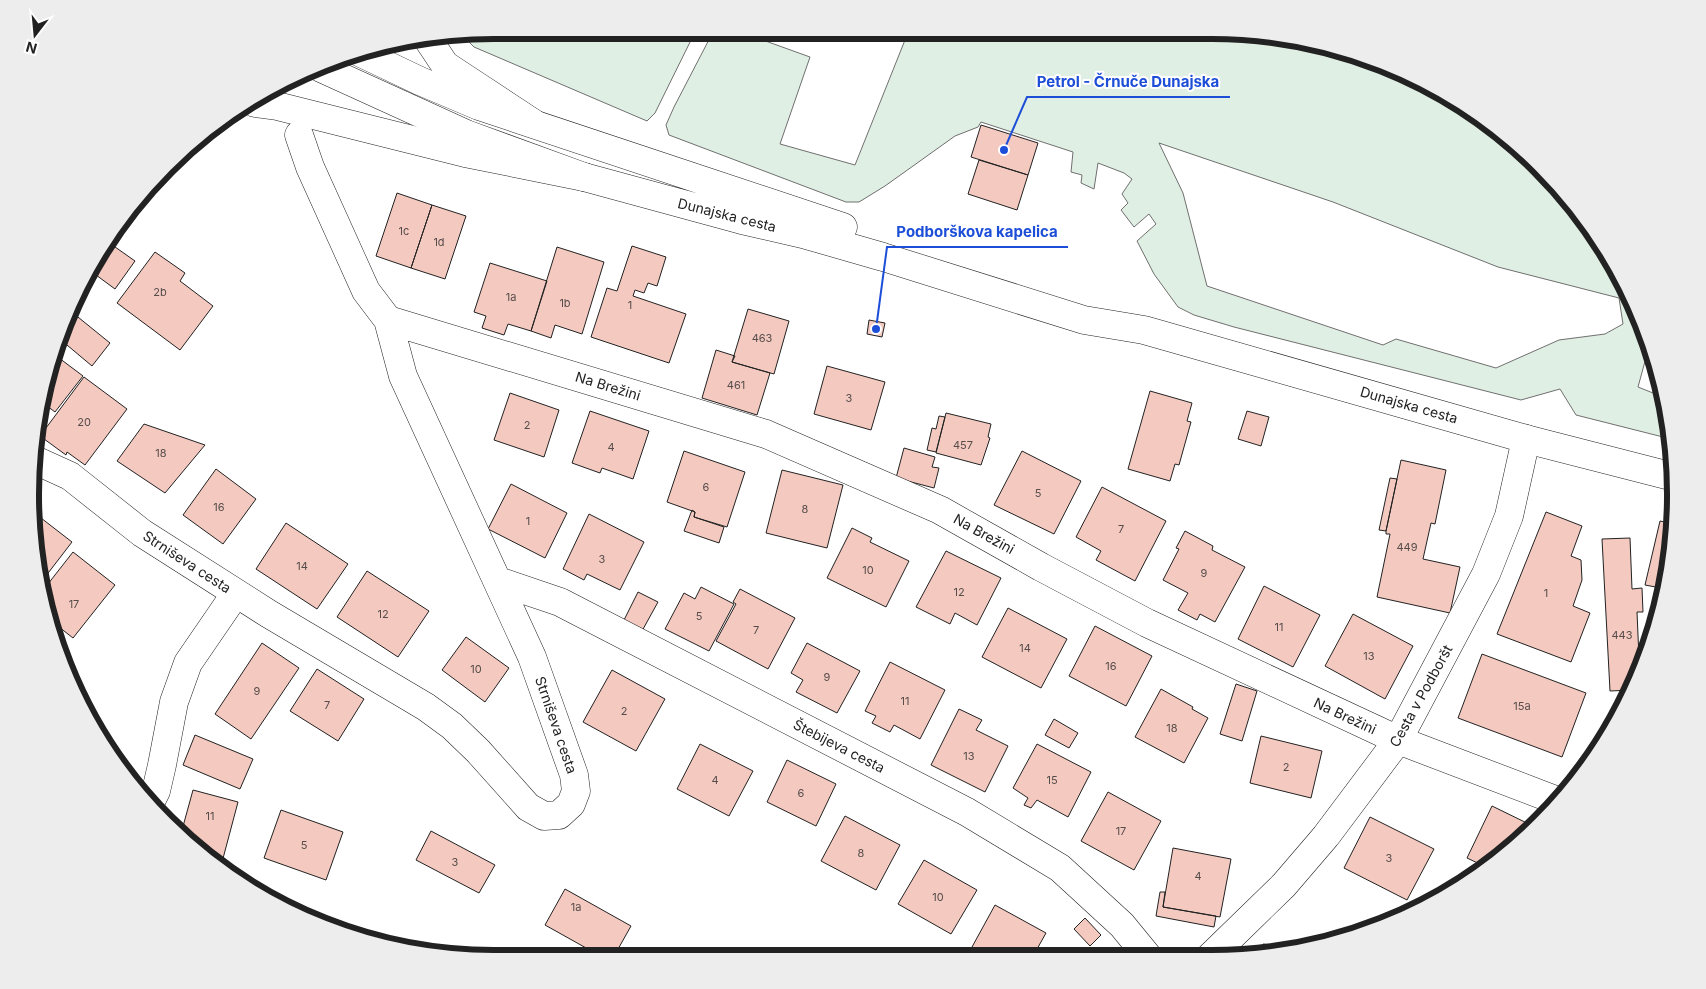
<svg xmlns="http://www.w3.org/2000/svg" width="1706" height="989" font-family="Inter,sans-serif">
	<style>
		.green { fill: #e0efe3; stroke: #6f6f6f; fill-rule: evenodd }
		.building { fill: #f3c9c0; stroke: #222 }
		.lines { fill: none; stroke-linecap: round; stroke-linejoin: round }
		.street-casing { stroke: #222; stroke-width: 29 }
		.secondary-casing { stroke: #222; stroke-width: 29 }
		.primary-casing { stroke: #222; stroke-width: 29 }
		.street { stroke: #fff; stroke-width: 28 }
		.secondary { stroke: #fff; stroke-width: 28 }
		.primary { stroke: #fff; stroke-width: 28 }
		.labels { text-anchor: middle; stroke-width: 4; stroke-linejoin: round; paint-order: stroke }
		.number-label { font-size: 11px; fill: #564c4a }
		.street-label { font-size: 14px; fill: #222; stroke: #fff }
		.rim { fill: none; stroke: #222; stroke-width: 6 }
		.leader { fill: none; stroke: #1d4ed8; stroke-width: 2 }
		.callout-dot { fill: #1d4ed8; stroke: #fff; stroke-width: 2 }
		.callout-label { font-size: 15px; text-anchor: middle; font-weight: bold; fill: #1d4ed8; stroke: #fff; stroke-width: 4; stroke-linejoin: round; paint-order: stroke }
	</style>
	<rect width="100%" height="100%" fill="#fff"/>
	<!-- green -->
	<path class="green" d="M495,30h201l-41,83 -8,8 -173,-74 -12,-12z
		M714,30h21l75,27 -30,87 75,21 52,-130 -10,-4h345l119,24 108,53 71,58 58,70 43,80 11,39 -5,-1 -9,33 25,10 1,-2 3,9 4,35 -95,-24 -16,-26 -39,11 -287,-73 -40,-12 -16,-8 -24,-33 -17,-33 19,-17 -7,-10 -15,13 -13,-17 7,-7 -6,-9 10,-15 -8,-6 -26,-10 -4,26 -13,-6 1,-8 -11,-3 2,-20 -92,-30 -3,5 -23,9 -70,50 -26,16h-13l-177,-67 -3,-10 8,-18zM1159,143l174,59 165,65 121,31 4,26 -18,10 -46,6 -63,28 -100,-29 -13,6 -176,-59 -24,-93z"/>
	<!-- building -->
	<path class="building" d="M981,125l57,18 -10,32 -57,-18z
		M979,160l49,15 -11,35 -49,-16z
		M397,193l35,12 -21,63 -35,-12z
		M432,205l34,11 -21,63 -34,-11z
		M108,242l27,19 -20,28 -23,-17 10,-23z
		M632,246l34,11 -9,29 -9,-3 -4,10 -9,-3 -2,6 53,18 -17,49 -78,-26 16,-49 10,3z
		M557,247l47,15 -22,72 -27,-9 -4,13 -20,-7z
		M155,252l30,21 -5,8 33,25 -33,44 -63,-47z
		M490,263l57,18 -16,50 -23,-7 -4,11 -22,-7 4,-12 -12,-4z
		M748,309l41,12 -15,53 -42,-12z
		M73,313l37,30 -18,23 -31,-26z
		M869,320l16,3 -3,14 -15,-3z
		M716,350l19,6 -3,6 38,11 -13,42 -55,-17z
		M55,355l28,21 -28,36 -12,-9 3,-29z
		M827,366l58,16 -14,48 -57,-16z
		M84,377l43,32 -42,56 -18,-13 -1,3 -26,-19z
		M1150,391l42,12 -5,18 4,1 -12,43 -4,-1 -5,17 -42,-12z
		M510,393l49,17 -15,47 -50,-17z
		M590,411l59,20 -16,48 -31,-11 -2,5 -28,-10z
		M1247,411l22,6 -8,29 -23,-7z
		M946,413l45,11 -3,13 2,1 -9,27 -45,-12z
		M939,416l6,1 -9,35 -9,-2 5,-22 4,1z
		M144,424l61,21 -40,48 -48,-32z
		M904,448l31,9 -3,10 7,1 -5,20 -38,-10z
		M684,451l61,21 -18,55 -33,-10 1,-5 -28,-10z
		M1022,451l59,30 -27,53 -60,-29z
		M1401,460l45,10 -11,54 -4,-1 -8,36 37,8 -10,46 -73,-16 13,-63h-4v-3z
		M216,469l40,30 -33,45 -40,-29z
		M782,470l61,15 -16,63 -61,-15z
		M1390,478l7,1 -11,52 -7,-1z
		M511,484l56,29 -22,45 -57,-29z
		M1102,487l64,34 -31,60 -39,-21 5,-9 -25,-14z
		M692,510l3,2 -1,5 30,10 -5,16 -35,-12z
		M32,511l40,31 -30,39 -11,-56z
		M1546,512l36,14 -11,30 10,4 1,20 -9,26 17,7 -19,49 -74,-28z
		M589,514l55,28 -24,48 -33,-16 -3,6 -21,-11z
		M1660,521l13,3 -7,65 -21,-4z
		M286,523l62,41 -31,45 -61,-40z
		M852,528l20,10 -2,4 39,19 -23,46 -59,-29z
		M1185,531l28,15 -1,4 33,17 -30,55 -15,-8 -3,6 -19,-10 10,-17 -25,-13 16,-31 -3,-1z
		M1630,538l2,51 10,-1 1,24h-6l2,46 6,-1 -4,15 -10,18 -21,1 -8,-152z
		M946,551l55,27 -24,47 -22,-12 -5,11 -34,-17z
		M73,552l42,33 -42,53 -23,-18 -6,-31z
		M367,571l62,40 -31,46 -61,-40z
		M1264,586l56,29 -27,52 -55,-28z
		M701,587l33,17 -25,47 -44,-22 19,-36 11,6z
		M740,589l55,29 -27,51 -52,-28 20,-37 -3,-2z
		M638,592l20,10 -16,29 -19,-9z
		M1008,608l59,31 -26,49 -59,-31z
		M1353,614l60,32 -28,53 -60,-33z
		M1095,626l57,30 -26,50 -57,-30z
		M466,637l43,31 -24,34 -43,-32z
		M262,643l37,25 -48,71 -36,-25z
		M807,643l53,28 -23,42 -41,-21 7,-12 -12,-7z
		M1482,654l104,39 -24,64 -104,-39z
		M890,662l55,28 -25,49 -26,-14 -4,7 -18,-9 4,-7 -11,-5z
		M317,669l47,30 -26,42 -48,-30z
		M612,670l53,29 -29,52 -53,-29z
		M1236,684l21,7 -15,50 -22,-7z
		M1161,689l32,18 -1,2 16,9 -24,45 -49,-26z
		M959,709l23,11 -6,10 32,16 -23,46 -54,-27z
		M1054,719l24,14 -9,15 -24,-13z
		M195,735l58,24 -13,30 -57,-24z
		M1261,736l61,15 -11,47 -61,-15z
		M700,744l53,27 -24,45 -52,-27z
		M1037,744l54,28 -23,45 -31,-17 -6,8 -7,-3 4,-7 -15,-10z
		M787,760l49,24 -20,42 -49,-24z
		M193,790l45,12 -17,64 -39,-36z
		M1108,792l53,29 -27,49 -53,-29z
		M1492,806l43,21 -51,39 -17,-8z
		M281,810l62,22 -17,48 -62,-22z
		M845,816l55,29 -24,45 -55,-29z
		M1370,817l64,32 -27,51 -63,-32z
		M431,831l64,34 -16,28 -63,-33z
		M1173,848l58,11 -11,58 -57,-10z
		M924,860l53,30 -26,44 -53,-30z
		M565,889l66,37 -18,32h-9l-59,-33z
		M1160,892h5l-2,15 53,9 -2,11 -58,-11z
		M995,905l51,28 -14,25h-40l-20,-11z
		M1085,918l16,17 -11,11 -16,-17z
		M1263,944l32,4 -33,6z
		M838,950l16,8h-20z"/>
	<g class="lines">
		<!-- street casing -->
		<g class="street-casing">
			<path id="street" d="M388,320l378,114 174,76 101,57 106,56 251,117 160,61
				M37,461l33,15 72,57 127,81 157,93 26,19 26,25 50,56 16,9 15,-1 12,-11 5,-13 -2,-16 -42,-118 -129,-281 -15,-56 -22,-29 -56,-124 -11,-32
				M498,581l62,21 407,210 93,56 62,57 27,33
				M151,801l5,-10 6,-26 12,-63 14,-39 48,-70
				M1209,958l75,-73 42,-49 72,-96 88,-166 23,-58 17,-77"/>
		</g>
		<!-- secondary casing -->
		<g class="secondary-casing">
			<path id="secondary" d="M359,52l61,29 59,25 364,121
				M321,68l145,66 118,43 158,43 61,14 80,23 201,63 60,10 382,109 148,38"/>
		</g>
		<!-- primary casing -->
		<g class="primary-casing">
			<path id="primary" d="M429,41l16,24 88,58
				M255,103l22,3 188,47 119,24"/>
		</g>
		<!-- street -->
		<use href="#street" class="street"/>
		<!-- secondary -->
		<use href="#secondary" class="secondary"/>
		<!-- primary -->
		<use href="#primary" class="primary"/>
	</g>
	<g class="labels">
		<!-- number labels -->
		<g class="number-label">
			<text x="404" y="235">1c</text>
			<text x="439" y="246">1d</text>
			<text x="160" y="296">2b</text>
			<text x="511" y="301">1a</text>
			<text x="565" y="307">1b</text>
			<text x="630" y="309">1</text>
			<text x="762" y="342">463</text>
			<text x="736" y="389">461</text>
			<text x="849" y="402">3</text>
			<text x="84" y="426">20</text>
			<text x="527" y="429">2</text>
			<text x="963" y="449">457</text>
			<text x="611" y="451">4</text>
			<text x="161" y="457">18</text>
			<text x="706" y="491">6</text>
			<text x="1038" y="497">5</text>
			<text x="219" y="511">16</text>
			<text x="805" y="513">8</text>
			<text x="528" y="525">1</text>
			<text x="1121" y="533">7</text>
			<text x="1407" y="551">449</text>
			<text x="602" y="563">3</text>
			<text x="302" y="570">14</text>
			<text x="868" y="574">10</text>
			<text x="1204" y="577">9</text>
			<text x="959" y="596">12</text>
			<text x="1546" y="597">1</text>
			<text x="74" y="608">17</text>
			<text x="383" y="618">12</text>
			<text x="699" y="620">5</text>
			<text x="1279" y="631">11</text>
			<text x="756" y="634">7</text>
			<text x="1622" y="639">443</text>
			<text x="1025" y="652">14</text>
			<text x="1369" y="660">13</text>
			<text x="1111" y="670">16</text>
			<text x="476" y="673">10</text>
			<text x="827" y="681">9</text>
			<text x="257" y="695">9</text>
			<text x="905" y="705">11</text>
			<text x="327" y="709">7</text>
			<text x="1522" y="710">15a</text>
			<text x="624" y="715">2</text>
			<text x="1172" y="732">18</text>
			<text x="969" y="760">13</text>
			<text x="1286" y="771">2</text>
			<text x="715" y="784">4</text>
			<text x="1052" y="784">15</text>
			<text x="801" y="797">6</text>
			<text x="210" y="820">11</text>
			<text x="1121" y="835">17</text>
			<text x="304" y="849">5</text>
			<text x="861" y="857">8</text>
			<text x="1389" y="862">3</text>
			<text x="455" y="866">3</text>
			<text x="1198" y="880">4</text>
			<text x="938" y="901">10</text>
			<text x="576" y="911">1a</text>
		</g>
		<!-- street labels -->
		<g class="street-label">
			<text transform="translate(727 215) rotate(14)" y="5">Dunajska cesta</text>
			<text transform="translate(608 386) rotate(17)" y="5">Na Brežini</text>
			<text transform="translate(1409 405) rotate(16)" y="5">Dunajska cesta</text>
			<text transform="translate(984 534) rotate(29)" y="5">Na Brežini</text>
			<text transform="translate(187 562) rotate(33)" y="5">Strniševa cesta</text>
			<text transform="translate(1421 696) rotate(-61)" y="5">Cesta v Podboršt</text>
			<text transform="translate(1345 716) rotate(25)" y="5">Na Brežini</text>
			<text transform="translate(556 725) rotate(71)" y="5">Strniševa cesta</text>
			<text transform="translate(839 746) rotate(27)" y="5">Štebijeva cesta</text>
		</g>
	</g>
	<!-- crop -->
	<path d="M0 0H1706V989H0ZM494 39H1212A455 455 0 0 1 1667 494V495A455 455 0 0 1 1212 950H494A455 455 0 0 1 39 495V494A455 455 0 0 1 494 39Z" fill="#ededed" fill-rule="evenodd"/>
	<path class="rim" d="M494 39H1212A455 455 0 0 1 1667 494V495A455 455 0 0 1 1212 950H494A455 455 0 0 1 39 495V494A455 455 0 0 1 494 39Z"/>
	<!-- callouts -->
	<path class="leader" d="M1004 150L1027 97H1230M876 329L887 247H1068"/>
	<g class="callout-dot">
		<circle cx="1004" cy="150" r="5"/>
		<circle cx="876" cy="329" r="5"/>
	</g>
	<g class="callout-label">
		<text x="1128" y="87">Petrol - Črnuče Dunajska</text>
		<text x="977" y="237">Podborškova kapelica</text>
	</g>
	<!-- north arrow -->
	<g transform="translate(35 35) rotate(196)" stroke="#ffffff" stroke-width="4" paint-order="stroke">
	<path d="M0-4L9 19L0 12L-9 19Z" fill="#222222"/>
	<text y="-8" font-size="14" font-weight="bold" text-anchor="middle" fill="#222222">N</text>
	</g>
</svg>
